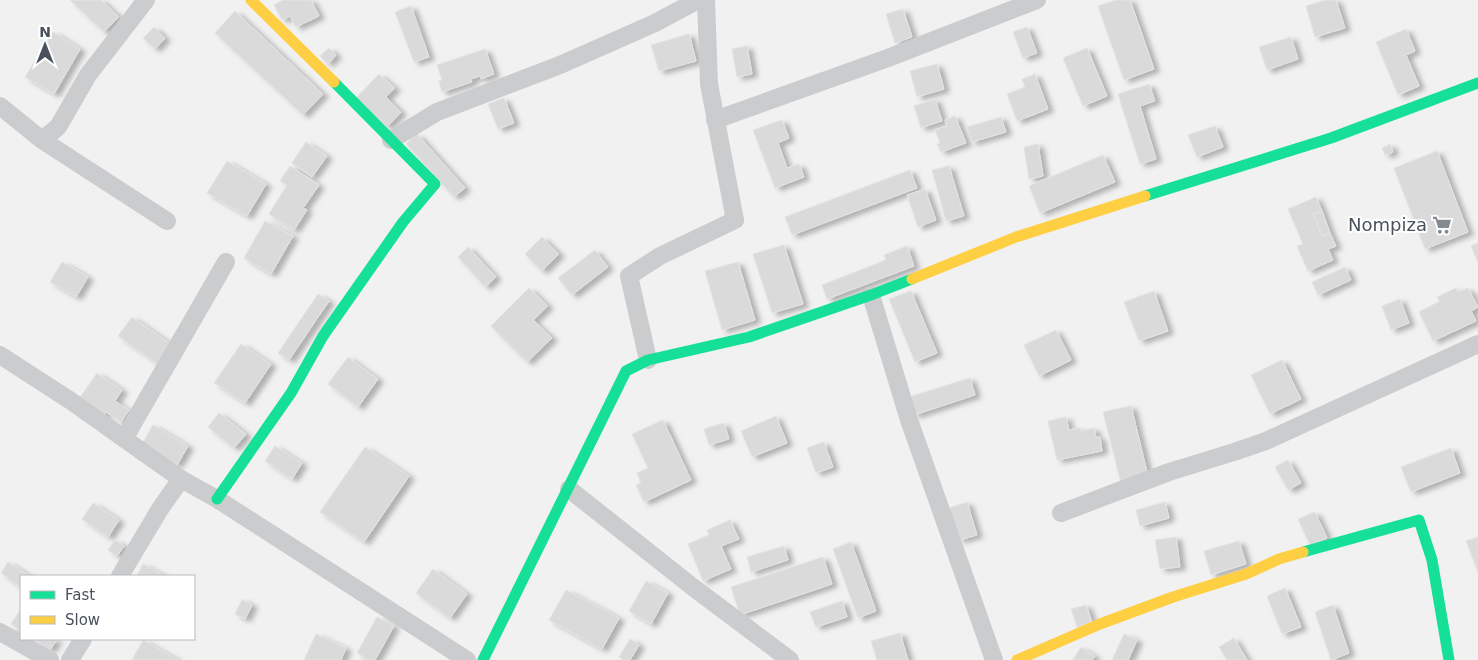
<svg xmlns="http://www.w3.org/2000/svg" width="1478" height="660" font-family="'DejaVu Sans',sans-serif">
	<style>
		.building { fill: #dadadb; stroke: #e2e3e4; filter: url(#shadow) }
		.lines { fill: none; stroke-linecap: round; stroke-linejoin: round }
		.street { stroke: #cbccce; stroke-width: 18 }
		.fast { stroke: #16e098; stroke-width: 11 }
		.slow { stroke: #ffcf43; stroke-width: 11 }
		.labels { text-anchor: middle; stroke-width: 4; stroke-linejoin: round; paint-order: stroke }
		.poi-label { font-size: 18px; fill: #49525c; stroke: #fff; text-anchor: end }
	</style>
	<defs>
		<filter id="shadow"><feDropShadow dx="5.5" dy="3" stdDeviation="2.5" flood-color="#0004"/></filter>
	</defs>
	<rect width="100%" height="100%" fill="#f1f1f1"/>
	<!-- building -->
	<path class="building" d="M70,0h31l18,17 -15,15z
		M283,0h28l8,16 -23,11 -6,-11 -8,4 -8,-15z
		M1116,0h14l24,69 -30,11 -26,-74z
		M1326,0h10l9,28 -30,9 -9,-31z
		M411,6l18,51 -15,5 -19,-50z
		M903,9l9,28 -17,6 -9,-29z
		M235,11l88,83 -20,21 -88,-82z
		M154,27l11,11 -10,11 -12,-11z
		M1027,27l10,26 -14,5 -10,-26z
		M1406,29l9,22 -9,4 13,31 -21,9 -22,-53z
		M53,32l27,17 -26,45 -29,-17z
		M689,34l7,27 -37,10 -8,-26z
		M1291,37l7,22 -31,11 -8,-23z
		M747,46l5,28 -15,3 -5,-28z
		M329,48l7,7 -8,9 -8,-8z
		M1087,48l20,48 -24,10 -20,-48z
		M485,49l9,25 -13,5 -1,-3 -9,3 1,3 -30,10 -3,-11 3,-1 -5,-15z
		M937,64l7,25 -27,8 -7,-26z
		M379,74l16,14 -9,9 15,15 -14,15 -31,-29z
		M1035,74l13,35 -31,12 -10,-27 18,-7 -3,-8z
		M1149,84l6,17 -15,5 16,53 -16,5 -22,-70z
		M504,98l10,25 -16,6 -10,-25z
		M935,99l7,22 -21,7 -7,-22z
		M955,116l11,27 -25,9 -4,-8 3,-1 -5,-13 12,-4 -2,-6z
		M1001,117l5,15 -34,10 -5,-15z
		M782,120l7,18 -11,5 9,25 12,-4 5,13 -29,11 -22,-58z
		M1215,126l8,21 -26,10 -9,-22z
		M417,134l48,54 -11,9 -48,-53z
		M306,142l21,14 -15,21 -20,-14z
		M1038,144l5,32 -14,3 -5,-32z
		M1390,144l3,8 -8,3 -3,-7z
		M1437,151l31,81 -43,17 -31,-81z
		M1103,155l12,27 -75,31 -11,-27z
		M227,161l39,23 -19,32 -40,-23z
		M290,166l29,19 -16,23 4,2 -13,20 -25,-16 18,-29 -7,-4z
		M949,166l15,50 -18,5 -14,-51z
		M910,170l7,18 -125,47 -7,-18z
		M925,189l11,31 -18,7 -11,-32z
		M1316,197l6,14 -9,3 9,22 8,-3 6,13 -8,3 5,11 -25,11 -11,-25 6,-2 -15,-35z
		M1322,211l8,22 -8,3 -9,-22z
		M265,221l28,15 -22,38 -27,-16z
		M542,237l17,17 -17,17 -17,-17z
		M1478,243v19l-7,-16z
		M784,245l19,59 -31,9 -19,-59z
		M907,246l7,20 -87,33 -5,-14 64,-25 -2,-5z
		M468,247l28,30 -11,10 -27,-30z
		M595,250l13,17 -36,28 -14,-17z
		M62,262l26,15 -12,20 -26,-15z
		M738,262l17,58 -33,10 -17,-59z
		M1345,267l6,13 -33,15 -6,-13z
		M529,288l19,18 -15,14 19,18 -25,24 -36,-36z
		M1456,288l2,4 10,-4 10,19 -7,4 5,10 -43,20 -14,-29 21,-11 -3,-4z
		M911,291l26,62 -22,9 -26,-63z
		M1154,291l14,40 -29,10 -15,-39z
		M318,294l11,7 -40,59 -11,-7z
		M1400,299l9,24 -18,7 -9,-24z
		M132,317l40,28 -14,19 -40,-28z
		M1056,330l15,30 -32,16 -15,-31z
		M241,344l30,20 -26,39 -31,-20z
		M348,357l30,22 -20,28 -30,-23z
		M1282,360l19,39 -31,15 -19,-39z
		M97,373l25,17 -7,11 14,9 -8,12 -15,-10 -2,4 -25,-17z
		M970,378l5,17 -61,20 -5,-18z
		M1131,406l17,70 -27,7 -18,-71z
		M219,413l27,21 -12,14 -26,-21z
		M776,416l11,27 -35,14 -11,-26z
		M1066,417l3,13 11,-2 1,3 13,-3 2,9h4l2,14 -45,9 -9,-39z
		M663,420l28,60 -47,22 -8,-17 5,-2 -4,-10 11,-5 -16,-34z
		M724,423l5,16 -20,6 -5,-16z
		M153,425l35,21 -11,19 -35,-21z
		M824,442l9,25 -17,6 -9,-25z
		M275,446l27,17 -10,16 -27,-18z
		M365,447l44,29 -45,66 -44,-30z
		M1451,448l9,25 -49,19 -10,-25z
		M1288,460l13,23 -13,7 -13,-23z
		M967,502l10,33 -18,5 -10,-32z
		M1165,502l4,16 -29,8 -4,-16z
		M93,503l26,17 -11,17 -26,-18z
		M1315,512l12,26 -17,7 -12,-26z
		M730,520l9,19 -18,7 10,23 -28,12 -15,-37 21,-9 -2,-5z
		M1176,537l4,30 -20,2 -5,-29z
		M1478,537v35l-12,-31z
		M115,540l9,6 -7,10 -9,-6z
		M1239,541l7,23 -35,11 -7,-24z
		M851,542l25,69 -18,7 -25,-69z
		M784,546l4,14 -37,12 -4,-15z
		M823,557l9,27 -92,31 -9,-28z
		M8,562l22,14h-9v11l-20,-14z
		M143,564l22,12h-28z
		M433,569l34,25 -17,24 -34,-25z
		M646,581l22,12 -17,31 -22,-13z
		M1285,588l16,39 -19,7 -15,-38z
		M566,590l53,28 -17,31 -53,-29z
		M242,599l10,6 -7,14 -10,-5z
		M842,601l5,16 -31,10 -6,-15z
		M1086,605l6,17 -15,5 -6,-18z
		M1333,605l16,48 -18,7 -16,-48z
		M21,609v28l-6,-4 3,-4 -7,-5z
		M377,617l17,9 -19,34h-6l-12,-7z
		M900,633l8,27h-31l-6,-19z
		M316,634l30,14 -5,12h-37z
		M1124,634l13,6 -9,20h-16z
		M1234,638l13,22h-20l-8,-13z
		M33,639h24l-7,11z
		M630,639l9,6 -9,15h-6l-5,-3z
		M143,640l35,20h-46z
		M1081,647l14,9 -3,4h-19z"/>
	<g class="lines">
		<!-- street -->
		<path class="street" d="M0,106l42,34 16,-13 30,-52 58,-75
			M715,120l173,-62 149,-58
			M42,140l125,81
			M391,140l46,-28 123,-47 95,-42 43,-23
			M871,295l38,125 85,240
			M0,355l71,46 110,78
			M648,360l-19,-84 31,-20 75,-36 -26,-136 -3,-84
			M124,439l102,-177
			M569,489l125,99 96,72
			M1061,513l108,-41 65,-20 32,-11 212,-97
			M120,576l40,-67 21,-30 36,20 250,161
			M0,632l50,28
			M70,660l13,-21"/>
		<!-- fast -->
		<path class="fast" d="M1145,196l186,-58 147,-55
			M217,499l74,-106 32,-57 80,-114 32,-38 -101,-102
			M1303,552l116,-32 13,40 17,100
			M483,660l143,-289 22,-11 101,-23 122,-42 41,-16"/>
		<!-- slow -->
		<path class="slow" d="M251,0l83,82
			M912,279l104,-42 129,-41
			M1017,660l83,-36 73,-27 73,-23 33,-15 24,-7"/>
	</g>
	<!-- icons -->
	<defs>
		<g id="supermarket-bare" transform="scale(1.5)"><path d="M-6-5.5h2.5l.6 2H6L4.5 2H-2.5L-4.4-4H-6ZM-1.5 3.2a1.3 1.3 0 1 0 .1 0ZM3 3.2a1.3 1.3 0 1 0 .1 0Z" fill="#848a90" stroke="#fff" stroke-width="2.5" paint-order="stroke"/></g>
	</defs>
	<g fill-rule="evenodd">
		<use href="#supermarket-bare" x="1442" y="225"/>
	</g>
	<g class="labels">
		<!-- poi labels -->
		<g class="poi-label">
			<text x="1427" y="231">Nompiza</text>
		</g>
	</g>
	<!-- legend -->
	<rect x="20" y="575" width="175" height="65" fill="#ffffff" stroke="#b6babe"/>
	<rect x="30" y="591" width="25" height="8" fill="#16e098" stroke="#b6babe"/>
	<text x="65" y="600" font-size="15" fill="#49525c">Fast</text>
	<rect x="30" y="616" width="25" height="8" fill="#ffcf43" stroke="#b6babe"/>
	<text x="65" y="625" font-size="15" fill="#49525c">Slow</text>
	<!-- north arrow -->
	<g transform="translate(45 45)" stroke="#ffffff" stroke-width="4" paint-order="stroke">
	<path d="M0-4L9 19L0 12L-9 19Z" fill="#49525c"/>
	<text y="-8" font-size="14" font-weight="bold" text-anchor="middle" fill="#49525c">N</text>
	</g>
</svg>
